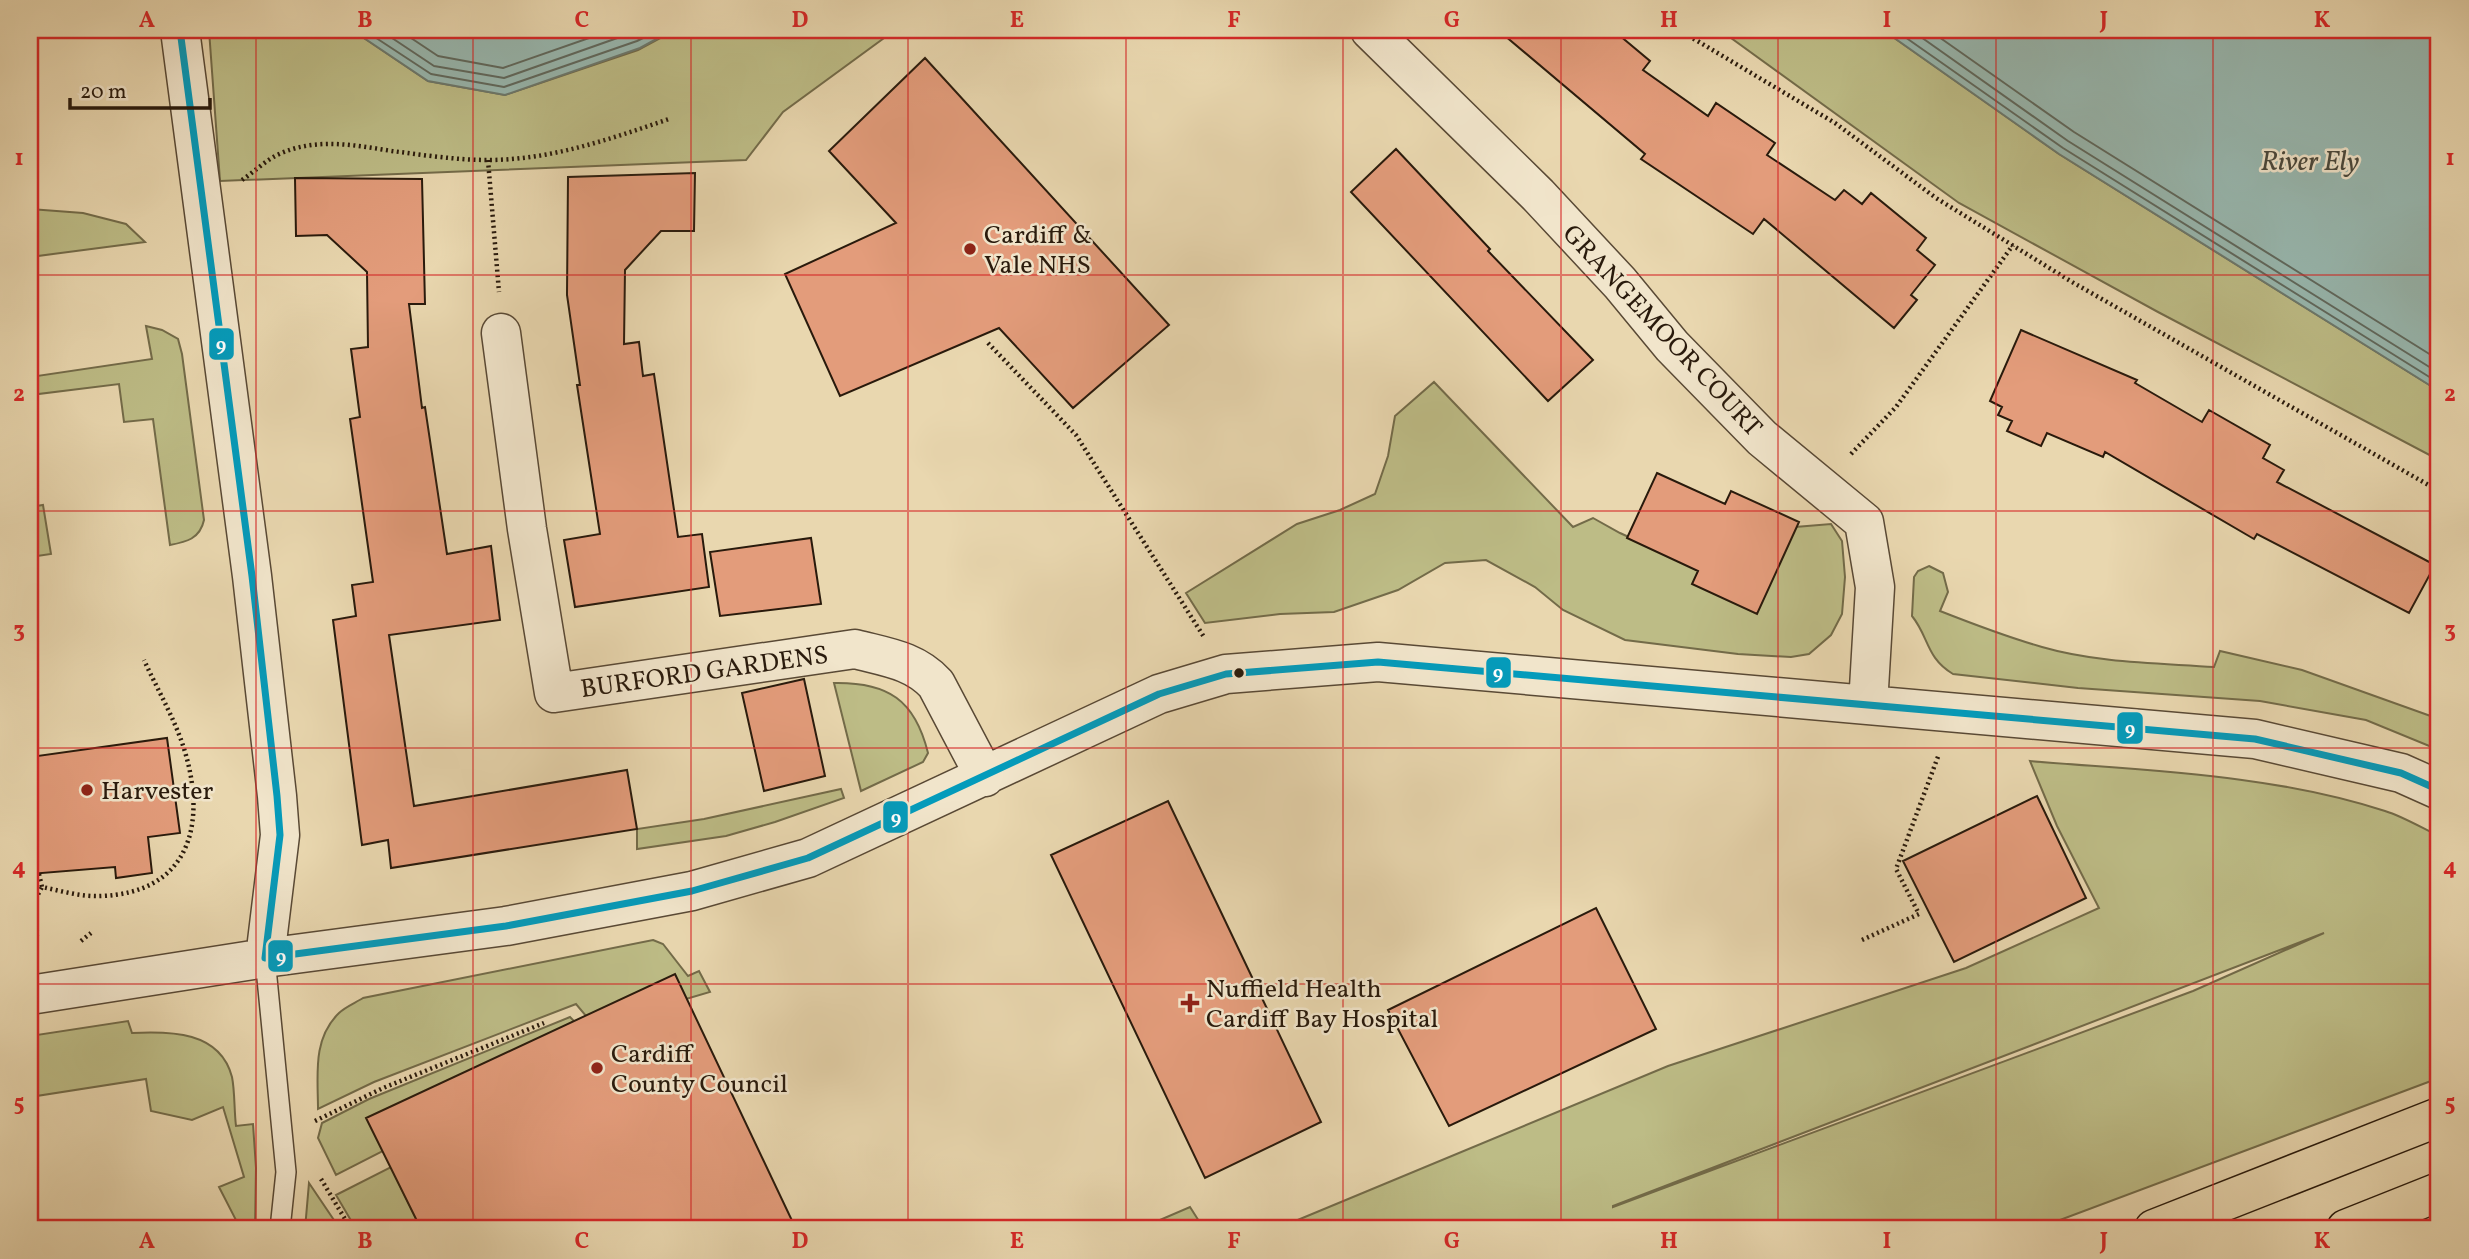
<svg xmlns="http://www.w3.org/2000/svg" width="2469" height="1259" font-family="Vollkorn,serif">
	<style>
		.green { fill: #bdbc86; stroke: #736b49; stroke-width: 2; fill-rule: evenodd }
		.water { fill: #98b8b0; stroke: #6c796e; stroke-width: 2 }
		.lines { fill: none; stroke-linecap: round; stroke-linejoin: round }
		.shore { stroke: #60695e; stroke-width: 2 }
		.building { fill: #e39c7b; stroke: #291a0c; stroke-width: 2 }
		.service-casing { stroke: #594935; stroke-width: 22 }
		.minor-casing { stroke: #594935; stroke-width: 41 }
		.primary-casing { stroke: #291a0c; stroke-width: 41 }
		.path { stroke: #291a0c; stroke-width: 4.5; stroke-dasharray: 2 3.5; stroke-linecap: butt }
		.service { stroke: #f1e5cb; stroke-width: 19 }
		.minor { stroke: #f1e5cb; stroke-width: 38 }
		.primary { stroke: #e9d7af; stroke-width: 38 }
		.bus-1-casing { stroke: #f1e5cb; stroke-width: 12 }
		.bus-1 { stroke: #049bbb; stroke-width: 7 }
		.grid { fill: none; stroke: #d62828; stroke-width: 2; stroke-opacity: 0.55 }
		.poi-dot { fill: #8f2418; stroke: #f1e5cb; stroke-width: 2.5 }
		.bus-dot { fill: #291a0c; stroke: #f1e5cb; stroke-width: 2.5 }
		.labels { text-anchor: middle; stroke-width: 5; stroke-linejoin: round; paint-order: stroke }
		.poi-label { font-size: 26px; fill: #291a0c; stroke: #f1e5cb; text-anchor: start }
		.street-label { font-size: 26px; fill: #291a0c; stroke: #f1e5cb }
		.water-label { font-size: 28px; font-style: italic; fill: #4a493d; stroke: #f1e5cb }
		.line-badge { stroke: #f1e5cb; stroke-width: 2.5 }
		.badge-label { font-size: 19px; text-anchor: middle; font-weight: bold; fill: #fff }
		.neatline { fill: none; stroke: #d62828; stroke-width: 2.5 }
		.grid-label { font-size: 23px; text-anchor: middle; font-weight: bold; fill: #d62828 }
	</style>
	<rect width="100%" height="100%" fill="#e9d7af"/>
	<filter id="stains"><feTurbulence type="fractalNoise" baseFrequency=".00286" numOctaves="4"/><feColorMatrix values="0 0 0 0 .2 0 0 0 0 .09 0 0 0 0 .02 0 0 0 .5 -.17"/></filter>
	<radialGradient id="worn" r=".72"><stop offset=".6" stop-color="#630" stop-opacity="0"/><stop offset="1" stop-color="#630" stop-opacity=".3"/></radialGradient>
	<!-- green -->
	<path class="green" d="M209,30h143l76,51 77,14 133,-45 37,-20h220l-112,82 -37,48 -526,21z
		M1720,30h163l176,124 380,237v69l-281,-148 -199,-109z
		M30,209l53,4 43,11 19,18 -115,15z
		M146,326l16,4 16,9 4,15 22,166c-4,19 -18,22 -34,25l-17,-126 -29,3 -5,-38 -89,11v-18l122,-18z
		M1434,382l139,145 20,-9 27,15 81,37 94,-43 36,-3 11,17 3,36 -3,37 -11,21 -22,19 -18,3 -53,-3 -113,-14 -62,-30 -28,-23 -49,-27 -41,3 -47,27 -64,22 -54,2 -75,9 -19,-30 111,-69 43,-14 35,-16 13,-38 7,-40z
		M43,505l8,49 -21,3v-50z
		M1929,566l14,7 5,19 -8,19c33,13 67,26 102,36 55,16 115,16 172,20l6,-16 82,19 137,49v31l-73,-30 -106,-19 -182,-13 -125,-14c-27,-16 -24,-37 -41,-58l2,-39 4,-6z
		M834,683c54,-1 81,17 94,70l-5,9 -62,29z
		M2030,761c119,10 241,13 355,50 19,6 37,17 54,25v242l-403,151h-760l392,-163 298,-98 133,-60 -42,-82zM2324,933l-131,58 -580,216v-1z
		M841,789l3,9 -69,24 -49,14 -89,13v-20l67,-10z
		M653,940l10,4 25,32 11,-5 11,21 -24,7 -100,17 -10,-12 -202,78 -56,27c0,-33 -6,-70 21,-96 6,-6 16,-10 24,-15z
		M570,1017l4,4 -191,130 -47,24 -18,-37 4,-15 47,-24z
		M128,1021l4,12c38,-2 88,-2 100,44 3,15 2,33 4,49l17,-2 3,44 -1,61h-20l2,-7 -18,-35 25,-10 -21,-70 -31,13 -41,-9 -5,-32 -116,18v-61z
		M391,1167l30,62h-65l-20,-34z
		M309,1183l31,46h-35z
		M1190,1207l14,22h-65z"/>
	<!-- water -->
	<path class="water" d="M352,30h321l-33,18 -135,47 -77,-14z
		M1883,30h556v361l-380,-237z"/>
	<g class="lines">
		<!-- shore -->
		<path class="shore" d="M364,30l67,44 73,13 133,-46 22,-11
			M380,30l54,36 70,12 136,-48
			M399,30l39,26 65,12 109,-38
			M1895,30l168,118 376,235
			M1911,30l157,111 371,232
			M1929,30l145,102 365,228"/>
	</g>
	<!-- building -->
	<path class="building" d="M1498,30h115l37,31 -7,9 65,46 8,-13 59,40 -8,12 68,45 9,-10 18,14 9,-11 55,45 -9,12 18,15 -24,30 6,5 -23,28 -130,-109 -11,15 -112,-75 4,-5z
		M925,58l244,267 -96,83 -74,-80 -159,68 -55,-122 111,-51 -67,-72z
		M1396,149l94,100 -2,2 105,109 -45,41 -197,-209z
		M695,173l-1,58h-33l-36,39 -1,74 15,-2 4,34 11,-2 24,163 24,-3 7,53 -134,20 -11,-67 36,-6 -23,-149h3l-13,-90 1,-118z
		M295,178l127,1 3,125h-16l13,104 3,-1 22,147 44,-8 9,74 -111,15 25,171 213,-36 10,59 -246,39 -3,-28 -26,5 -29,-225 23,-4 -4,-31 21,-3 -23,-163 10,-2 -9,-68 17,-2 -1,-75 -40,-37 -31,1z
		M2021,330l116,50 -2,3 67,39 7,-12 61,35 -7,13 21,12 -7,12 158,83 -26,48 -152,-79 -3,5 -149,-87 -2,5 -56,-24 -6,13 -34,-15 5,-10 -14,-6 4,-8 -12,-6z
		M1657,473l68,31 6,-13 68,31 -42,92 -65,-30 6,-13 -71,-33z
		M811,538l10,66 -101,12 -10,-64z
		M804,679l21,97 -61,15 -22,-98z
		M167,738l13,95 -32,4 4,36 -36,5 -1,-11 -85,7v-117z
		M2037,796l49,102 -132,64 -51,-101z
		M1168,801l153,321 -116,56 -154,-323z
		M1596,908l60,121 -207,97 -61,-116z
		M675,974l121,255h-375l-55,-111z"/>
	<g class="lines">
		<!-- service casing -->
		<g class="service-casing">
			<path id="service" d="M265,958l21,214 -6,57"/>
		</g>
		<!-- minor casing -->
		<g class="minor-casing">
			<path id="minor" d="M180,30l72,546 25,220 3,39 -15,123
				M1370,30l168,165 82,88 52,63 90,92 102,84 11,65 -7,118
				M501,333l26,196 27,164 301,-44c30,8 59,11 81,35l49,93
				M30,995l235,-37 241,-32 186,-35 116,-33 351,-164 67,-20 152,-12 877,77 146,34 38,17"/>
		</g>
		<!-- primary casing -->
		<g class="primary-casing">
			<path id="primary" d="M2154,1229l285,-112
				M2346,1229l93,-37"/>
		</g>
		<!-- path -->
		<path class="path" d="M1679,30l156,93 101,75 136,84 367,209
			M488,160l11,132
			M242,180c12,-8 23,-19 35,-25 38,-18 76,-10 115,-4 31,4 64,9 96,9 63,0 122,-21 181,-41
			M988,343l88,92 128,202
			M1851,454l45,-47 117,-162
			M39,874l3,13c19,4 40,10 59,9 84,-3 105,-65 86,-137 -9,-35 -28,-66 -43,-99
			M1862,940l57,-26 -23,-45 43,-115
			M81,941l10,-8
			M36,948l1,-15 -3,-31 8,-15
			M315,1121l68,-33 161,-65
			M321,1179l30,50"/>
		<!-- service -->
		<use href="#service" class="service"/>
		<!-- minor -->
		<use href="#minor" class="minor"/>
		<!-- primary -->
		<use href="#primary" class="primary"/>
		<!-- bus-1 casing -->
		<g class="bus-1-casing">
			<path id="bus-1" d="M180,30l72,546 25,220 3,39 -15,123 241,-32 186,-35 116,-33 351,-164 67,-20 152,-12 877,77 146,34 38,17"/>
		</g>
		<!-- bus-1 -->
		<use href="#bus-1" class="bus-1"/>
	</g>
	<!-- grid -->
	<path class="grid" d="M256,30v1199M473,30v1199M691,30v1199M908,30v1199M1126,30v1199M1343,30v1199M1561,30v1199M1778,30v1199M1996,30v1199M2213,30v1199M30,275h2409M30,511h2409M30,748h2409M30,984h2409"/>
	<!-- markers -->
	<g class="poi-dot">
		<circle cx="970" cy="249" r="7"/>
		<circle cx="87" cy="790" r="7"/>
		<path d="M1186.5 992.5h7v7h7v7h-7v7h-7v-7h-7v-7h7z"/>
		<circle cx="597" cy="1068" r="7"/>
	</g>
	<circle class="bus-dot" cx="1239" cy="673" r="6"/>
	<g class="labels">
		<!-- poi labels -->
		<g class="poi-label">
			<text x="984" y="243">Cardiff &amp;<tspan x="984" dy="30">Vale NHS</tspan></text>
			<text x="101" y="799">Harvester</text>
			<text x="1206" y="997">Nuffield Health<tspan x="1206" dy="30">Cardiff Bay Hospital</tspan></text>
			<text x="611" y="1062">Cardiff<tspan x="611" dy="30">County Council</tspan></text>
		</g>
		<!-- street labels -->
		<g class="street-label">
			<text transform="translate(1663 330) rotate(47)" y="9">GRANGEMOOR COURT</text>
			<text transform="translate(704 671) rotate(-8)" y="9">BURFORD GARDENS</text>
		</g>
		<!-- water labels -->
		<g class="water-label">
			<text x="2310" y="170">River Ely</text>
		</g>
	</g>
	<g class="line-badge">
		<rect x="208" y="327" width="27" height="34" rx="7" fill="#049bbb"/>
		<rect x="1485" y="656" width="27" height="33" rx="7" fill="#049bbb"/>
		<rect x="2116" y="711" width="28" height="34" rx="7" fill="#049bbb"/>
		<rect x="882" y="800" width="27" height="34" rx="7" fill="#049bbb"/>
		<rect x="267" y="939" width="27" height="34" rx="7" fill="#049bbb"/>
	</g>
	<g class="badge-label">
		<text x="221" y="351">9</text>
		<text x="1498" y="679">9</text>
		<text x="2130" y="735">9</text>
		<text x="896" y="824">9</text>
		<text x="281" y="963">9</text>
	</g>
	<!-- margin -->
	<rect width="2469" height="1259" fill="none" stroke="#e9d7af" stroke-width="77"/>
	<!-- scale -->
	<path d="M70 98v10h140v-10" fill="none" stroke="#291a0c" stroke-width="3.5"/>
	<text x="80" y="98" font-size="21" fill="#291a0c" stroke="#f1e5cb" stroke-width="5" paint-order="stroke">20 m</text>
	<rect x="38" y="38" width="2392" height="1182" class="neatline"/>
	<g class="grid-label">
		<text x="147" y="27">A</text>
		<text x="365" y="27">B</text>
		<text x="582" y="27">C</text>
		<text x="800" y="27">D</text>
		<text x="1017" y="27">E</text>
		<text x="1234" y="27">F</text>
		<text x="1452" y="27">G</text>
		<text x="1669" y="27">H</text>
		<text x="1887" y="27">I</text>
		<text x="2104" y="27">J</text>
		<text x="2322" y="27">K</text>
		<text x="19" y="165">1</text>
		<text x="2450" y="165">1</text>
		<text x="19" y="401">2</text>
		<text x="2450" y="401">2</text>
		<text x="19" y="637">3</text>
		<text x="2450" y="637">3</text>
		<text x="19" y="874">4</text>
		<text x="2450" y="874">4</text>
		<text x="19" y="1110">5</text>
		<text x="2450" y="1110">5</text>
		<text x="147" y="1248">A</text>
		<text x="365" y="1248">B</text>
		<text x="582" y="1248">C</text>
		<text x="800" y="1248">D</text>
		<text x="1017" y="1248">E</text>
		<text x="1234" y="1248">F</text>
		<text x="1452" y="1248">G</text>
		<text x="1669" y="1248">H</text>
		<text x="1887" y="1248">I</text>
		<text x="2104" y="1248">J</text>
		<text x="2322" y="1248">K</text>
	</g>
	<rect width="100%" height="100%" filter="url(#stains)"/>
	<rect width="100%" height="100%" fill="url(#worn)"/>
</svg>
